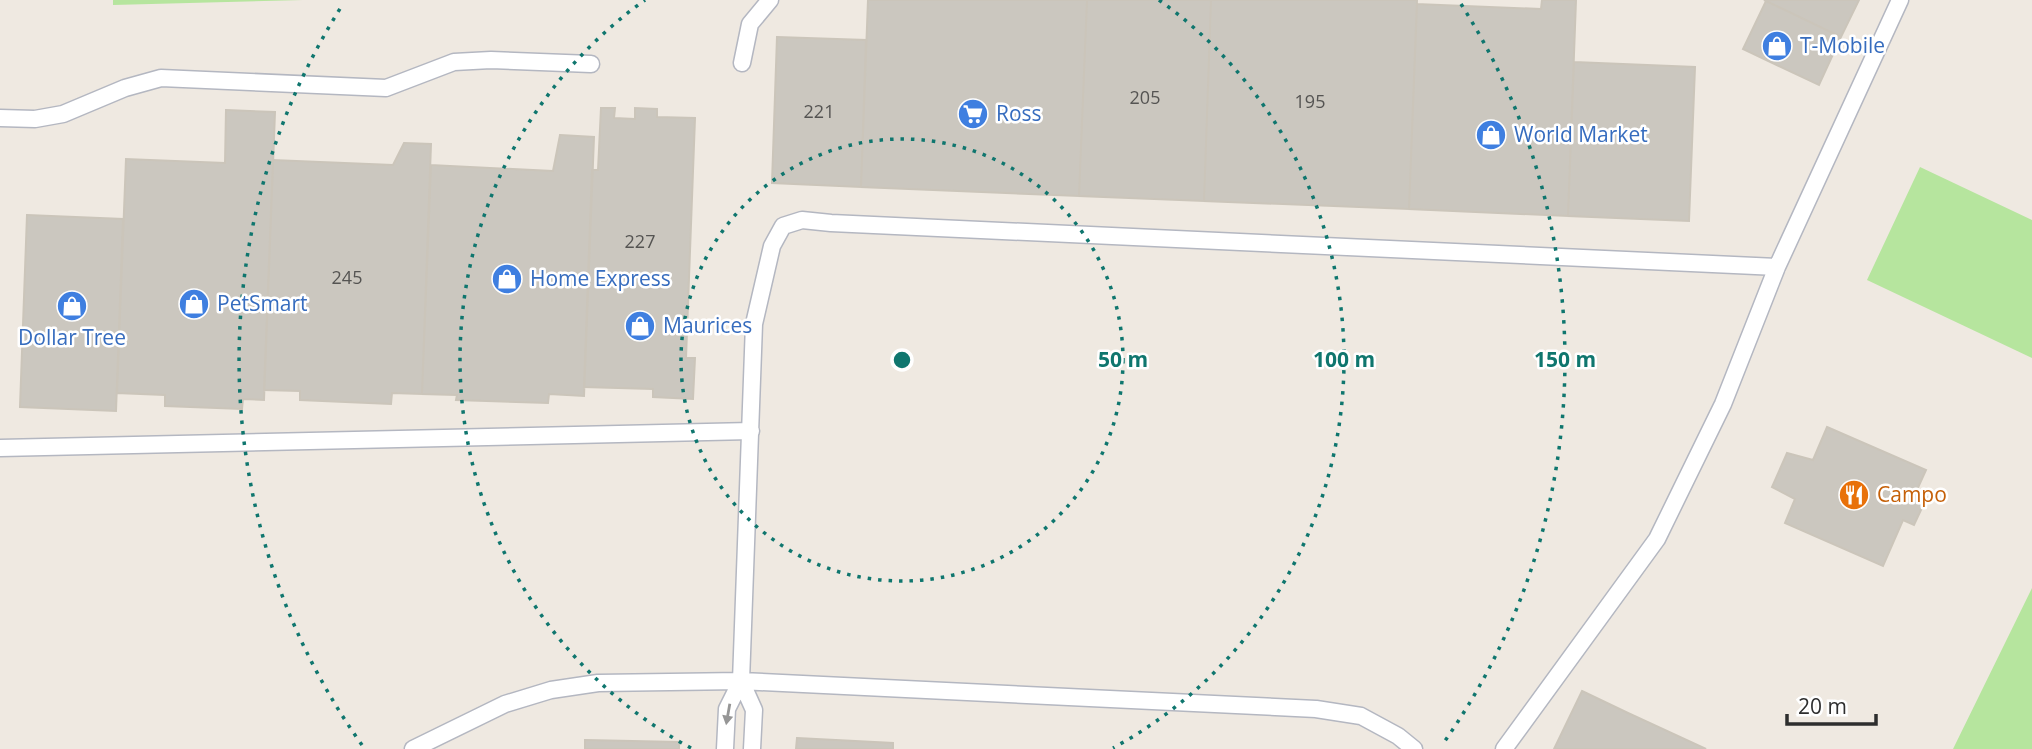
<svg xmlns="http://www.w3.org/2000/svg" width="2032" height="749" font-family="'Open Sans',sans-serif">
	<style>
		.green { fill: #b6e59e }
		.building { fill: #cbc7bf; stroke: #cbc5ba; stroke-width: 2 }
		.lines { fill: none; stroke-linecap: round; stroke-linejoin: round }
		.service-casing { stroke: #b4b7c1; stroke-width: 19 }
		.service { stroke: #fff; stroke-width: 16 }
		.oneway { fill: #969696 }
		.ring { fill: none; stroke: #0f766e; stroke-width: 3.5; stroke-dasharray: 3.5 7 }
		.labels { text-anchor: middle; stroke-width: 5; stroke-linejoin: round; paint-order: stroke }
		.number-label { font-size: 18px; fill: #555452 }
		.shop-label { font-size: 21px; fill: #366cbe; stroke: #fff; text-anchor: start }
		.food-label { font-size: 21px; fill: #c56008; stroke: #fff; text-anchor: start }
		.centre { fill: #0f766e; stroke: #fff; stroke-width: 3.5 }
		.ring-label { font-size: 21px; text-anchor: middle; font-weight: bold; fill: #0f766e; stroke: #fff; stroke-width: 5; stroke-linejoin: round; paint-order: stroke }
	</style>
	<rect width="100%" height="100%" fill="#efe9e1"/>
	<!-- green -->
	<path class="green" d="M113,0h190l-190,5z
		M1920,167l112,53v138l-165,-78z
		M2032,588v161h-79z"/>
	<!-- building -->
	<path class="building" d="M868,0h219l-8,196 -218,-9z
		M1087,0h124l-7,201 -125,-5z
		M1211,0h206l-8,209 -205,-8z
		M1542,0h34l-8,216 -159,-7 8,-205 124,5z
		M1764,0h95l-18,37z
		M1766,1l75,36 -22,48 -76,-36z
		M777,37l89,3 -5,147 -89,-4z
		M1574,62l121,5 -6,154 -121,-5z
		M601,108h14l-1,10 21,1v-11l22,1v8l38,1 -9,240h9l-2,41 -40,-2v-8l-69,-2 8,-217h6z
		M226,110l49,2 -11,288 -21,-1 -1,10 -77,-3v-11l-48,-2 9,-234 99,4z
		M560,135l34,2 -10,259 -35,-2 -1,9 -92,-3 1,-5 -35,-1 9,-229 122,6z
		M404,143l27,1 -9,250 -30,-1 -1,11 -91,-4v-9l-36,-1 9,-230 120,5z
		M27,215l96,4 -7,192 -96,-4z
		M1827,427l99,43 -10,22 11,5 -13,28 -11,-5 -20,46 -98,-43 10,-24 -23,-12 15,-34 26,7z
		M1582,691l46,22 78,36h-152z
		M797,738l96,5v6h-97z
		M585,740l94,2v7h-94z"/>
	<g class="lines">
		<!-- service casing -->
		<g class="service-casing">
			<path id="service" d="M742,63l8,-39 20,-24
				M0,118l35,1 28,-5 62,-26 36,-10 225,10 68,-26 37,-2 100,4
				M0,448l751,-17
				M741,681l13,29 -2,39
				M413,749l92,-45 46,-14 47,-7 143,-2 575,28 45,7 37,20 16,13
				M725,749l2,-40 14,-28 13,-357 18,-78 11,-20 19,-6 29,3 946,44
				M1504,749l153,-210 66,-135 54,-137 123,-267"/>
		</g>
		<!-- service -->
		<use href="#service" class="service"/>
	</g>
	<!-- one-way arrows -->
	<defs><path id="oneway-solid" d="M-6-.8H1V-3.2L6.5 0L1 3.2V.8H-6Z" transform="scale(1.75)"/></defs>
	<use class="oneway" href="#oneway-solid" transform="translate(728 714) rotate(100)"/>
	<!-- distance rings -->
	<g class="ring">
		<circle cx="902" cy="360" r="221"/>
		<path d="M691 748A442 442 0 0 1 645 0M1159 0A442 442 0 0 1 1113 748"/>
		<path d="M362 745A663 663 0 0 1 343 4M1461 4A663 663 0 0 1 1442 745"/>
	</g>
	<!-- icons -->
	<defs>
		<g id="shop-disc" transform="scale(1.575)"><circle r="9.5" fill="#3f7fe0" stroke="#fff"/><path d="M-5-2.5h2.3a2.7 3.5 0 0 1 5.4 0H5L5.5 6h-11ZM-1.5-2.5h3a1.5 2.3 0 0 0-3 0Z" fill="#fff"/></g>
		<g id="supermarket-disc" transform="scale(1.575)"><circle r="9.5" fill="#3f7fe0" stroke="#fff"/><path d="M-6-5.5h2.5l.6 2H6L4.5 2H-2.5L-4.4-4H-6ZM-1.5 3.2a1.3 1.3 0 1 0 .1 0ZM3 3.2a1.3 1.3 0 1 0 .1 0Z" fill="#fff"/></g>
		<g id="restaurant-disc" transform="scale(1.575)"><circle r="9.5" fill="#e8710a" stroke="#fff"/><path d="M-5-6h1v4h1v-4h1v4h1v-4h1v5L-1.5 .5V6h-2V.5L-5-1ZM5-6V6H3V1.5H1.5Q1.5-4 5-6Z" fill="#fff"/></g>
	</defs>
	<g fill-rule="evenodd">
		<use href="#shop-disc" x="1777" y="46"/>
		<use href="#supermarket-disc" x="973" y="114"/>
		<use href="#shop-disc" x="1491" y="135"/>
		<use href="#shop-disc" x="507" y="279"/>
		<use href="#shop-disc" x="194" y="304"/>
		<use href="#shop-disc" x="72" y="306"/>
		<use href="#shop-disc" x="640" y="326"/>
		<use href="#restaurant-disc" x="1854" y="495"/>
	</g>
	<g class="labels">
		<!-- number labels -->
		<g class="number-label">
			<text x="1145" y="104">205</text>
			<text x="1310" y="108">195</text>
			<text x="819" y="118">221</text>
			<text x="640" y="248">227</text>
			<text x="347" y="284">245</text>
		</g>
		<!-- shop labels -->
		<g class="shop-label">
			<text x="1800" y="53">T-Mobile</text>
			<text x="996" y="121">Ross</text>
			<text x="1514" y="142">World Market</text>
			<text x="530" y="286">Home Express</text>
			<text x="217" y="311">PetSmart</text>
			<text x="663" y="333">Maurices</text>
			<text x="72" y="345" text-anchor="middle">Dollar Tree</text>
		</g>
		<!-- food labels -->
		<g class="food-label">
			<text x="1877" y="502">Campo</text>
		</g>
	</g>
	<circle cx="902" cy="360" r="10" class="centre"/>
	<g class="ring-label">
		<text x="1123" y="367">50 m</text>
		<text x="1344" y="367">100 m</text>
		<text x="1565" y="367">150 m</text>
	</g>
	<!-- scale -->
	<path d="M1787 714v10h89v-10" fill="none" stroke="#2e2e2e" stroke-width="3.5"/>
	<text x="1798" y="714" font-size="21" fill="#2e2e2e" stroke="#ffffff" stroke-width="5" paint-order="stroke">20 m</text>
</svg>
